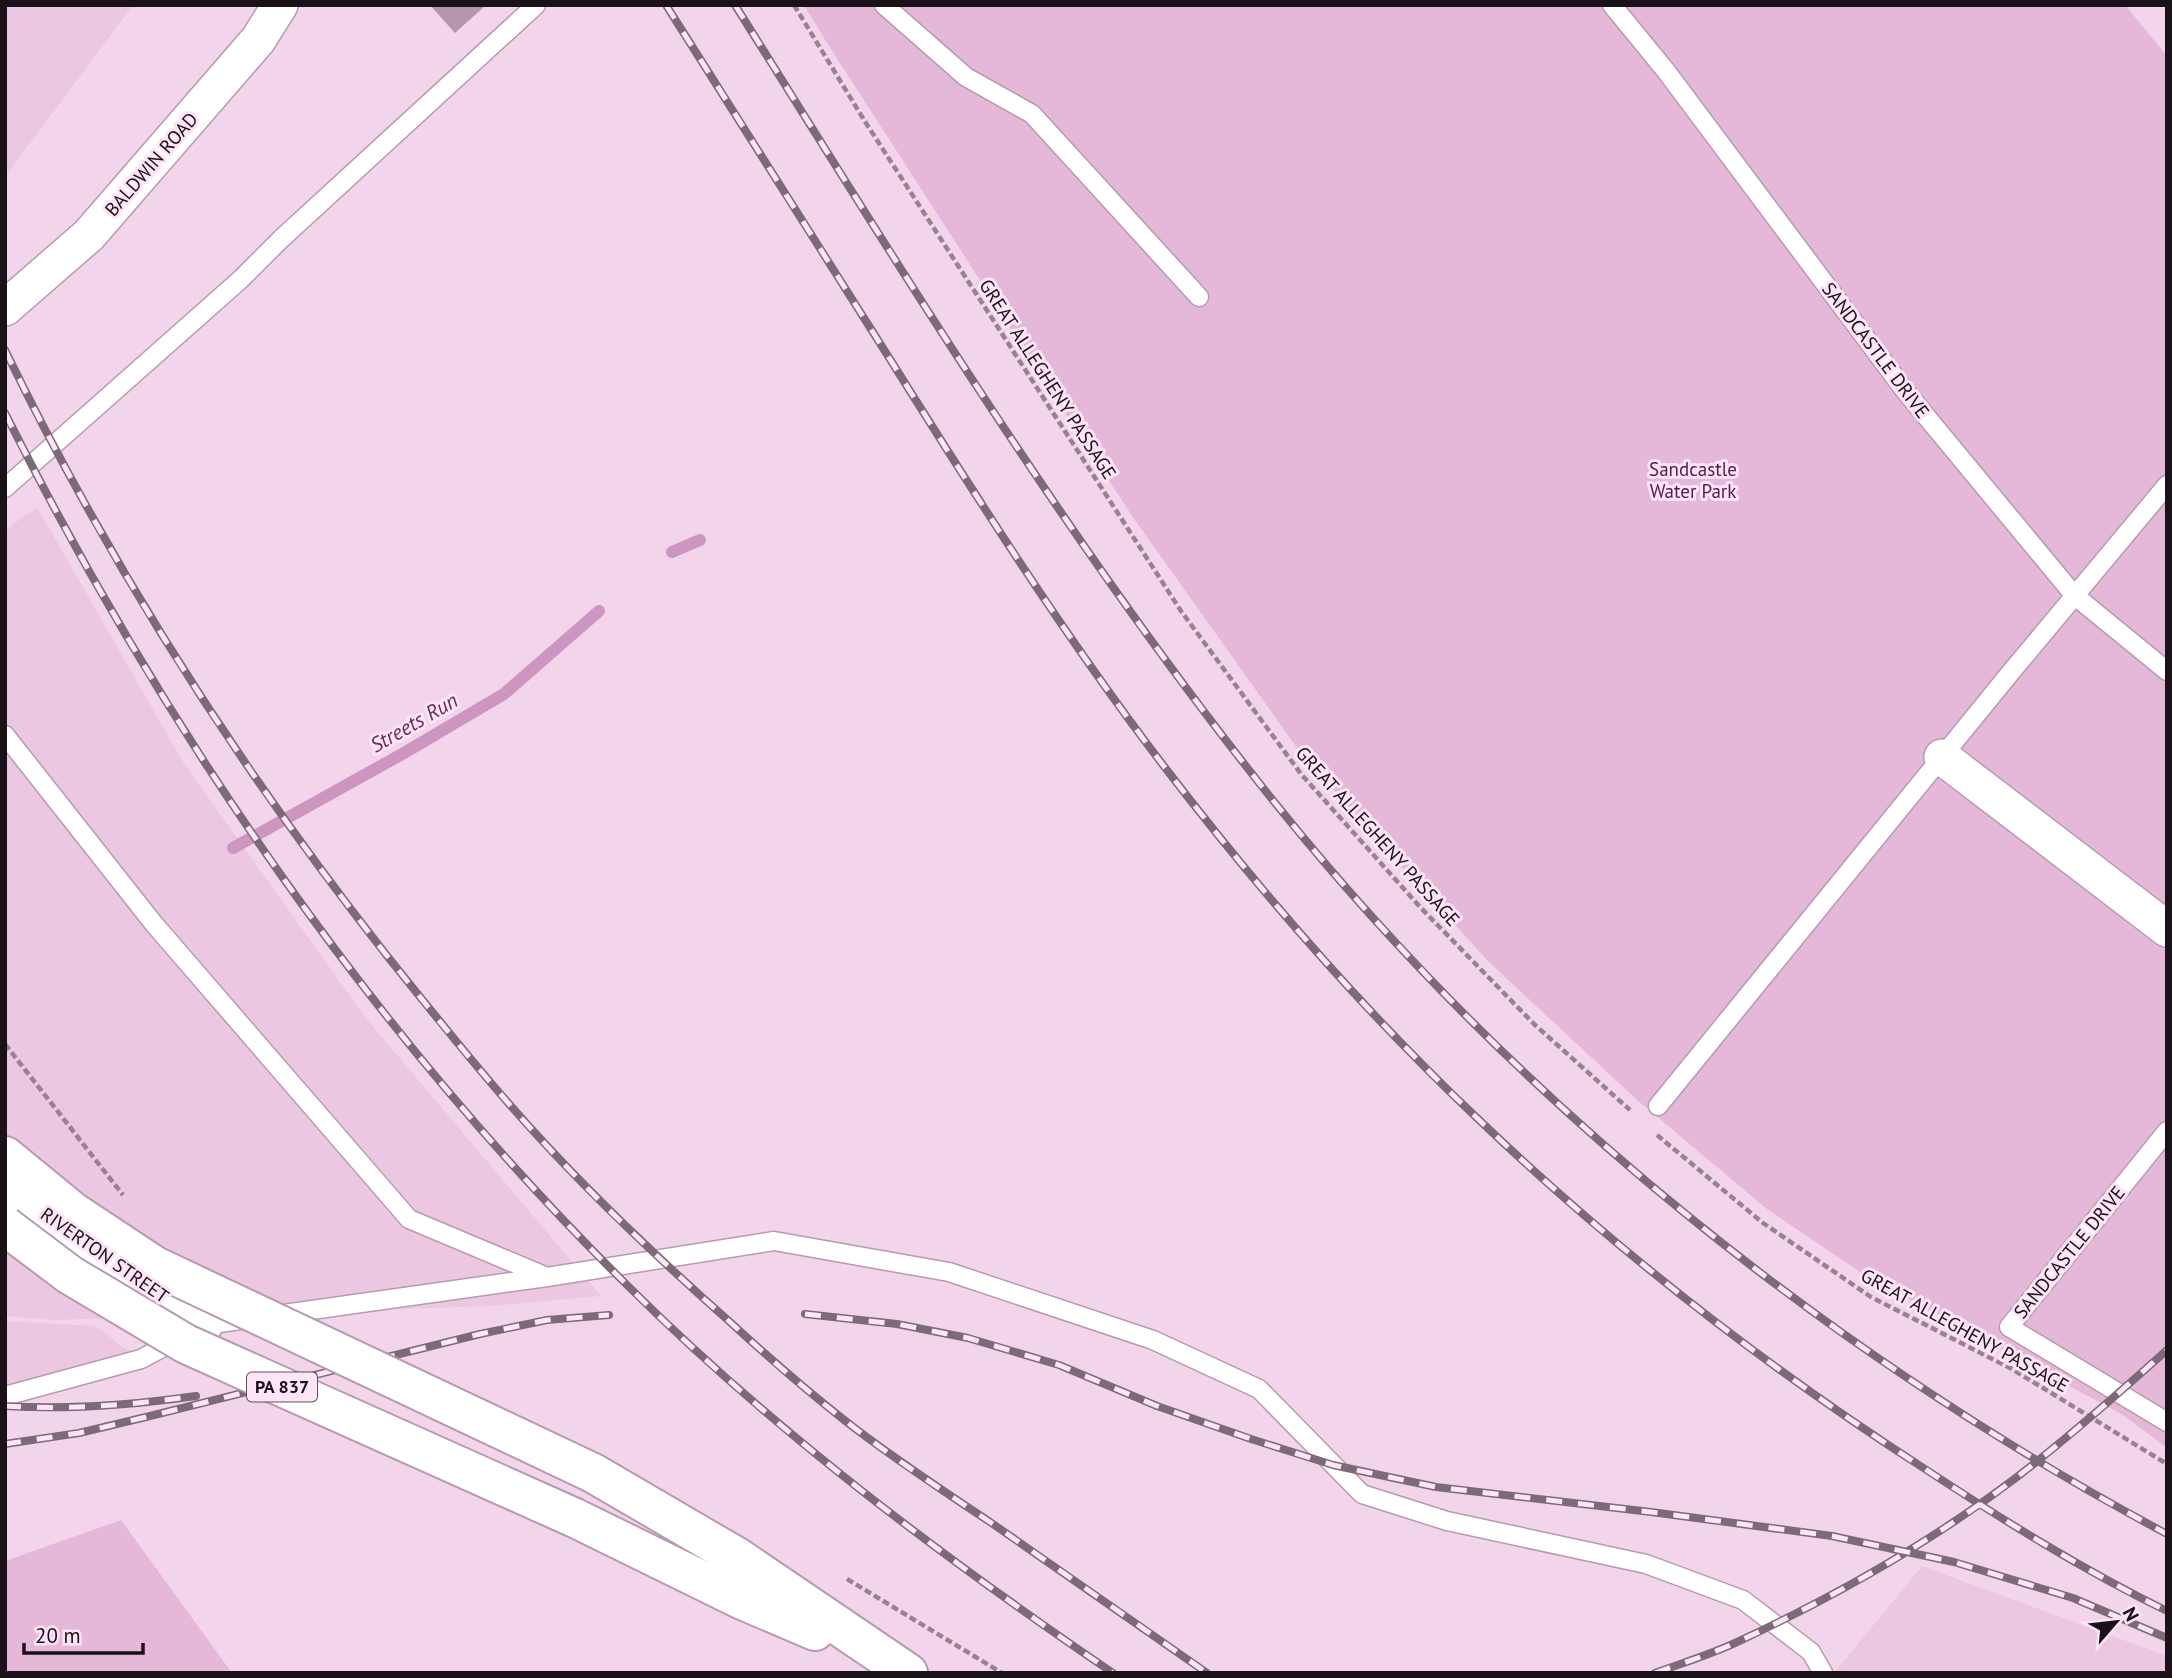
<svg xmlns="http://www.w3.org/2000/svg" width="2172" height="1678" font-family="'PT Sans',sans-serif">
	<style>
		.built { fill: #ecc7e2 }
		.green { fill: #e5b8da }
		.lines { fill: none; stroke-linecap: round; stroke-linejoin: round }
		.stream { stroke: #cc96c0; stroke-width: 12 }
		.building { fill: #b497ac }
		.lane-casing { stroke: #b79ab0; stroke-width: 21 }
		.street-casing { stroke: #b79ab0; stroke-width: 38 }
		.primary-casing { stroke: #b79ab0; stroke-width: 42 }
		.path { stroke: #988292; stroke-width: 4.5; stroke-dasharray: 7 3.5; stroke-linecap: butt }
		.lane { stroke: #fff; stroke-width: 18 }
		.street { stroke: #fff; stroke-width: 35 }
		.primary { stroke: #fff; stroke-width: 38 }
		.rail-casing { stroke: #7d6a78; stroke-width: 8 }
		.rail { stroke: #fde4f6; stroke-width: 5; stroke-dasharray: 16; stroke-linecap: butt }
		.primary-bridge-casing { stroke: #b79ab0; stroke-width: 42; stroke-linecap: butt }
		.primary-bridge { stroke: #fff; stroke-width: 38 }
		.labels { text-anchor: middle; stroke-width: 6; stroke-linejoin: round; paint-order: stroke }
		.shield { fill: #fde4f6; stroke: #5f505b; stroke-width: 2 }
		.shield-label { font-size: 18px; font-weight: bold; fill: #1b1119 }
		.street-label { font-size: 19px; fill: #1b1119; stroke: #fde4f6 }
		.park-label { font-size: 19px; fill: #56174c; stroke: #fde4f6 }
		.water-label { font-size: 21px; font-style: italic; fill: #69295e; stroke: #fde4f6 }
	</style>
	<rect width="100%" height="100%" fill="#f3d5eb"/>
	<!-- built -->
	<path class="built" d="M5,5h128l-128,172z
		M37,507l146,255 182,255 236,279 -109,10 -438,14 -49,-4v-786z
		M5,1321l91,5 36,28 -127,53z
		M1922,1566l245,90v17h-333z"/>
	<!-- green -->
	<path class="green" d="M804,5h1321l42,51v1392l-44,-33 -254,-137 -102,-69 -130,-109 -147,-137 -92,-100 -101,-115 -165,-232 -305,-473z
		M121,1520l111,153h-227v-112z"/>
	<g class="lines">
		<!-- stream -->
		<path class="stream" d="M672,552l28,-12
			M233,848l171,-95 100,-59 95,-83"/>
	</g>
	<!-- building -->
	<path class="building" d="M430,5h56l-31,28z"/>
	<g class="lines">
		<!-- lane casing -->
		<g class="lane-casing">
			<path id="lane" d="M884,5l82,72 66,37 167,183
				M1612,5l54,66 240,321 168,203 93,76
				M5,488l236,-209 40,-40 255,-234
				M5,735l149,189 255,295 138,58
				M1658,1106l353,-434 156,-187
				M2167,1131l-158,196 158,95
				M5,1396l136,-37 64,-34 342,-48 227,-36 175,31 204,68 106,49 103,105 85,27 199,43 97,36 68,52 12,21"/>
		</g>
		<!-- street casing -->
		<g class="street-casing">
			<path id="street" d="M5,308l84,-73 169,-195 22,-35
				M1942,757l225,172
				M5,1184l200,141"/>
		</g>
		<!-- primary casing -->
		<g class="primary-casing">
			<path id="primary" d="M5,1156l67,55 83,55
				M593,1473l144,84 171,116
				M575,1518l165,81 75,32"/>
		</g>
		<!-- path -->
		<path class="path" d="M794,5l70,115 317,491 120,163 120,134 113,116 96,86
			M5,1044l118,151
			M1657,1135l106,88 108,74 141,72 155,95
			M847,1579l155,94"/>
		<!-- lane -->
		<use href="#lane" class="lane"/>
		<!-- street -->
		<use href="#street" class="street"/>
		<!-- primary -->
		<use href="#primary" class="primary"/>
		<!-- rail casing -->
		<g class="rail-casing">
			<path id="rail" d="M666,5c74,117 148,234 222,351 87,139 175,278 275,409 95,124 199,244 313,352 138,132 289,249 449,352 78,51 158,101 242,142
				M735,5c172,274 341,551 545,804 239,296 552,546 887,725
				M5,350c105,216 234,418 383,607 40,50 80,100 122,148 67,77 143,149 220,217 38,35 77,69 118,101 45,35 94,67 142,99 72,50 144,100 217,151
				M5,413c160,319 367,620 622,872 147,146 314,271 486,388
				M805,1314l92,10 71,14 91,27 98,41 94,33 82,26 103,22 215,25 181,24 122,26 119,36 94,40
				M5,1406c64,4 127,-1 191,-10
				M5,1444l74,-11 67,-16 334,-83 67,-14 62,-5
				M1655,1673c27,-10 54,-18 80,-30 99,-46 195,-100 282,-166 52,-40 101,-83 150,-127"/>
		</g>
		<!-- rail -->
		<use href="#rail" class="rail"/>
		<!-- primary-bridge casing -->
		<g class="primary-bridge-casing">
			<path id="primary-bridge" d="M5,1226l65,49 116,69 389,174
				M155,1266l438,207"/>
		</g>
		<!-- primary-bridge -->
		<use href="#primary-bridge" class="primary-bridge"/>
	</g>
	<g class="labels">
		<!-- shield labels -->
		<rect class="shield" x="247" y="1372.5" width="70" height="29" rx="5"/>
		<g class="shield-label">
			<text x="282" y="1393">PA 837</text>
		</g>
		<!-- street labels -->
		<g class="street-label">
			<text transform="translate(151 164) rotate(-49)" y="7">BALDWIN ROAD</text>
			<text transform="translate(1876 350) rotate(53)" y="7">SANDCASTLE DRIVE</text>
			<text transform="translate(1048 379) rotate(57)" y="7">GREAT ALLEGHENY PASSAGE</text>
			<text transform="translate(1378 836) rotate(48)" y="7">GREAT ALLEGHENY PASSAGE</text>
			<text transform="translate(2069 1252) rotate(-51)" y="7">SANDCASTLE DRIVE</text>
			<text transform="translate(105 1255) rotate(35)" y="7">RIVERTON STREET</text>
			<text transform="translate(1965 1330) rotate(29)" y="7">GREAT ALLEGHENY PASSAGE</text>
		</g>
		<!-- park labels -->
		<g class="park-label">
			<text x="1693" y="476">Sandcastle<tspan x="1693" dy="22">Water Park</tspan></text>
		</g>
		<!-- water labels -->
		<g class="water-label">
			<text transform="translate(414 723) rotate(-30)" y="7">Streets Run</text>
		</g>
	</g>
	<!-- border -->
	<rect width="2172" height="1678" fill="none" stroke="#1b1119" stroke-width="14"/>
	<!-- north arrow -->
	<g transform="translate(2116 1622) rotate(62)" stroke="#fde4f6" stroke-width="5" paint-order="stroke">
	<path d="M0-5L12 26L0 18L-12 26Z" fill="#1b1119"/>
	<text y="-10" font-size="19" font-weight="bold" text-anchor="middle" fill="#1b1119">N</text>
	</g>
	<!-- scale -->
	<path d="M24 1643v10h119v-10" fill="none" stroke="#1b1119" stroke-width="3.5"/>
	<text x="35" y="1643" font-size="21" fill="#1b1119" stroke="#fde4f6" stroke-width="5" paint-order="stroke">20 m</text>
</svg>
